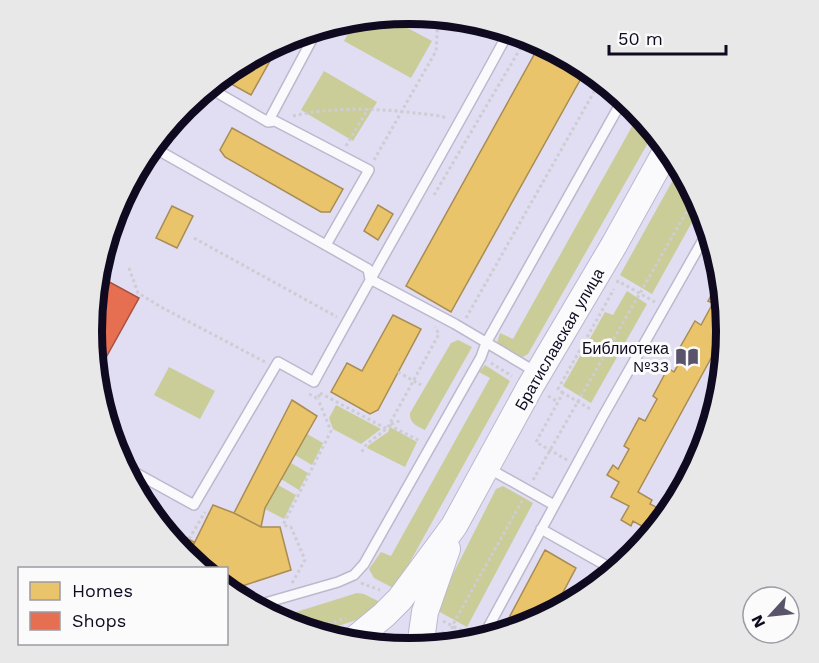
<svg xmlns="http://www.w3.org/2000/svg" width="819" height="663" font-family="'Work Sans',sans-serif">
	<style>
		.green { fill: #cacd98 }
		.homes { fill: #e9c46a; stroke: #a88c54; stroke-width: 1.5 }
		.shops { fill: #e76f51; stroke: #a65142; stroke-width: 1.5 }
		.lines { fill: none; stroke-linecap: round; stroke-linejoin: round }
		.lane-casing { stroke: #bcb8cd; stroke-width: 12 }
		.secondary-casing { stroke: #bcb8cd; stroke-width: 28 }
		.path { stroke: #cecdd3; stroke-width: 3; stroke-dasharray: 3 3; stroke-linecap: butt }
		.lane { stroke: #fafafd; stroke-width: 9 }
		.secondary { stroke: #fafafd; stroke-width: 26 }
		.labels { text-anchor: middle; stroke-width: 6; stroke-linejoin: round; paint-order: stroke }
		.street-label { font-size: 16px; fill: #100a20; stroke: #fbfbfb }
		.poi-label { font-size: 16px; fill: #100a20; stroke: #fbfbfb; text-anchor: end }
		.rim { fill: none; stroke: #100a20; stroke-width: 8 }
	</style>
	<rect width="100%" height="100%" fill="#e1ddf2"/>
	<!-- green -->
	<path class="green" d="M389,18l43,23 -21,37 -67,-37 9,-16z
		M324,71l53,31 -24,39 -52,-31z
		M639,114l14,20 -125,220 -5,3c-10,-2 -18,-8 -26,-14l3,-10 13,6z
		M678,171l23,35 -49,88 -32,-19z
		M627,291l20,13 -56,99 -28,-17 42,-74 8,3z
		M458,340l14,7 -47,83c-8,-4 -16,-7 -15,-17l41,-70z
		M485,365l25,16 -115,208 -21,-11 -5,-9 12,-17 10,4 99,-178 -11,-6z
		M169,367l46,24 -15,28 -46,-24z
		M336,405l45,24 -20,15 -28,-15 -4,-11z
		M390,427l27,15 -12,25 -38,-19 2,-3 19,-13z
		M307,434l16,9 -11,22 -17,-10z
		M291,463l17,10 -9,17 -18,-11z
		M278,485l18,10 -12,24 -19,-10z
		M503,486l30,17 -66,124 -29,-16 10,-27 48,-95z
		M357,593l7,1 20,10 -7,7 -18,8 -38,13 -34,-7 -10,-7z"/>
	<!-- homes -->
	<path class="homes" d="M280,43l-29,52 -27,-15z
		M540,44l44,29 -133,239 -45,-26z
		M232,128l111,61 -13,23h-9l-96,-55 -5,-7z
		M378,205l15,9 -15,26 -14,-9z
		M172,206l21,10 -16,32 -21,-10z
		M718,283l9,46 -89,163 14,8 -2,4 8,4 -11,21 -14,-8 -2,5 -10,-6 8,-14 -18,-9 8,-15 -12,-7 6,-10 5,4 11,-20 -5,-3 15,-28 6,3 12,-22 -4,-3 15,-28 6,4 11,-19 -6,-4 16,-28 6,4 12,-22 -5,-2z
		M393,315l28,14 -43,81 -8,4 -39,-22 16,-29 15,8z
		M292,400l25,16 -52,92 -4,19 -27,-14z
		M712,410l-6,28 -7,-4z
		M680,469l9,5 -21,32 -7,-3z
		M213,505l21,8 27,14h19l11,43 -58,19 -2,-7 -5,-2v-12h-23l-16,-10z
		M163,524l31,18 -7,16 -3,-2z
		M545,550l31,18 -23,43 -22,14 -29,6z"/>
	<!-- shops -->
	<path class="shops" d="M102,278l37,20 -40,72 -7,-39z"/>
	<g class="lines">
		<!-- lane casing -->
		<g class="lane-casing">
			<path id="lane" d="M211,89l57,33 7,-1 94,49 -43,75
				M268,122l48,-90
				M156,149l212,120 2,10 85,45 81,48
				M115,215l13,-24
				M125,467l69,38 84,-143 36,20c63,-117 130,-230 193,-347l-5,-3
				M488,468l66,37
				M541,529l73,41
				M258,605l80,-23 16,-7 10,-11 117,-207 5,-14 137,-244
				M484,635l119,-219 105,-185"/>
		</g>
		<!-- secondary casing -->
		<g class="secondary-casing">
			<path id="secondary" d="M355,639l29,-24 16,-16 54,-73 76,-139 84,-142 51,-92
				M420,647l5,-35 22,-63"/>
		</g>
		<!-- path -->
		<path class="path" d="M293,116c36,-9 84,-8 122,-3 10,1 22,2 32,5
			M170,142l20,-39
			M346,146l22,-37
			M374,160l62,-109 2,-32
			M434,195l93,-158
			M194,238l143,79
			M129,268l9,25 23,14 104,55
			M617,283l1,-2 37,21
			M466,318l133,-235
			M491,363l21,13
			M398,372l23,13
			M320,393l67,36
			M563,393l-5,-4 56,-100
			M309,394l9,5 2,-6
			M548,396l10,6
			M391,424l11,-4
			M389,425l31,16
			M362,452c5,-13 20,-16 27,-27l50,-91 -4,-7
			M567,460l-31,-18 27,-49 29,17
			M533,480l162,-283
			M189,539l16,-27
			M292,583l13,-23 -14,-33 -8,-2 48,-94 -13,-32
			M361,583l19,7
			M244,596l9,-3
			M443,621l29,15
			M311,630l35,-12
			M442,632l11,6
			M454,641l-2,-15 71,-127"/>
		<!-- lane -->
		<use href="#lane" class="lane"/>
		<!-- secondary -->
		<use href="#secondary" class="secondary"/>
	</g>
	<!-- icons -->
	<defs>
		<g id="library-bare" transform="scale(1.8)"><path d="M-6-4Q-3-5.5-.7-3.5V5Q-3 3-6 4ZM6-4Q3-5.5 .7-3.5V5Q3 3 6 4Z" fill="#59546a" stroke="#fbfbfb" stroke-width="2.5" paint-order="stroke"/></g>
	</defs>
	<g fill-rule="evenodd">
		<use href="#library-bare" x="687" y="357"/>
	</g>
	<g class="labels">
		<!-- street labels -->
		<g class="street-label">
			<text transform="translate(559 339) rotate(-60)" y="6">Братиславская улица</text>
		</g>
		<!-- poi labels -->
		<g class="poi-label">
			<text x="669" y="354">Библиотека<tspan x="669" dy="18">№33</tspan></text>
		</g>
	</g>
	<!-- crop -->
	<path d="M0 0H819V663H0ZM102 331a307 307 0 1 1 614 0a307 307 0 1 1-614 0Z" fill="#e8e8e9" fill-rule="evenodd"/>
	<path class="rim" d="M102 331a307 307 0 1 1 614 0a307 307 0 1 1-614 0Z"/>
	<!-- legend -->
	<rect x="18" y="567" width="210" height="78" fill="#fbfbfb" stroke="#9d9ba3" stroke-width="1.5"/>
	<rect x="30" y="582" width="30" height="18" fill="#e9c46a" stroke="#9d9ba3" stroke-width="1.5"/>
	<text x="72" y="597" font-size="18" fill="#100a20">Homes</text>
	<rect x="30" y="612" width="30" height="18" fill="#e76f51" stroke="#9d9ba3" stroke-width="1.5"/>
	<text x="72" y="627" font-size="18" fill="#100a20">Shops</text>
	<!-- north arrow -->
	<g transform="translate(771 615) rotate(243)"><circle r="28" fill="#fbfbfb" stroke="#9d9ba3" stroke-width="1.5"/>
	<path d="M0-4.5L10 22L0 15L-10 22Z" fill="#59546a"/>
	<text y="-9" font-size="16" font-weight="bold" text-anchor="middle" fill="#100a20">N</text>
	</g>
	<!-- scale -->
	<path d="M609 45v9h117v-9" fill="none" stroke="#100a20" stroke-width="3"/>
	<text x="618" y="45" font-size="18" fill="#100a20" stroke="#fbfbfb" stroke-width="4.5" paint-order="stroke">50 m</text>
</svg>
